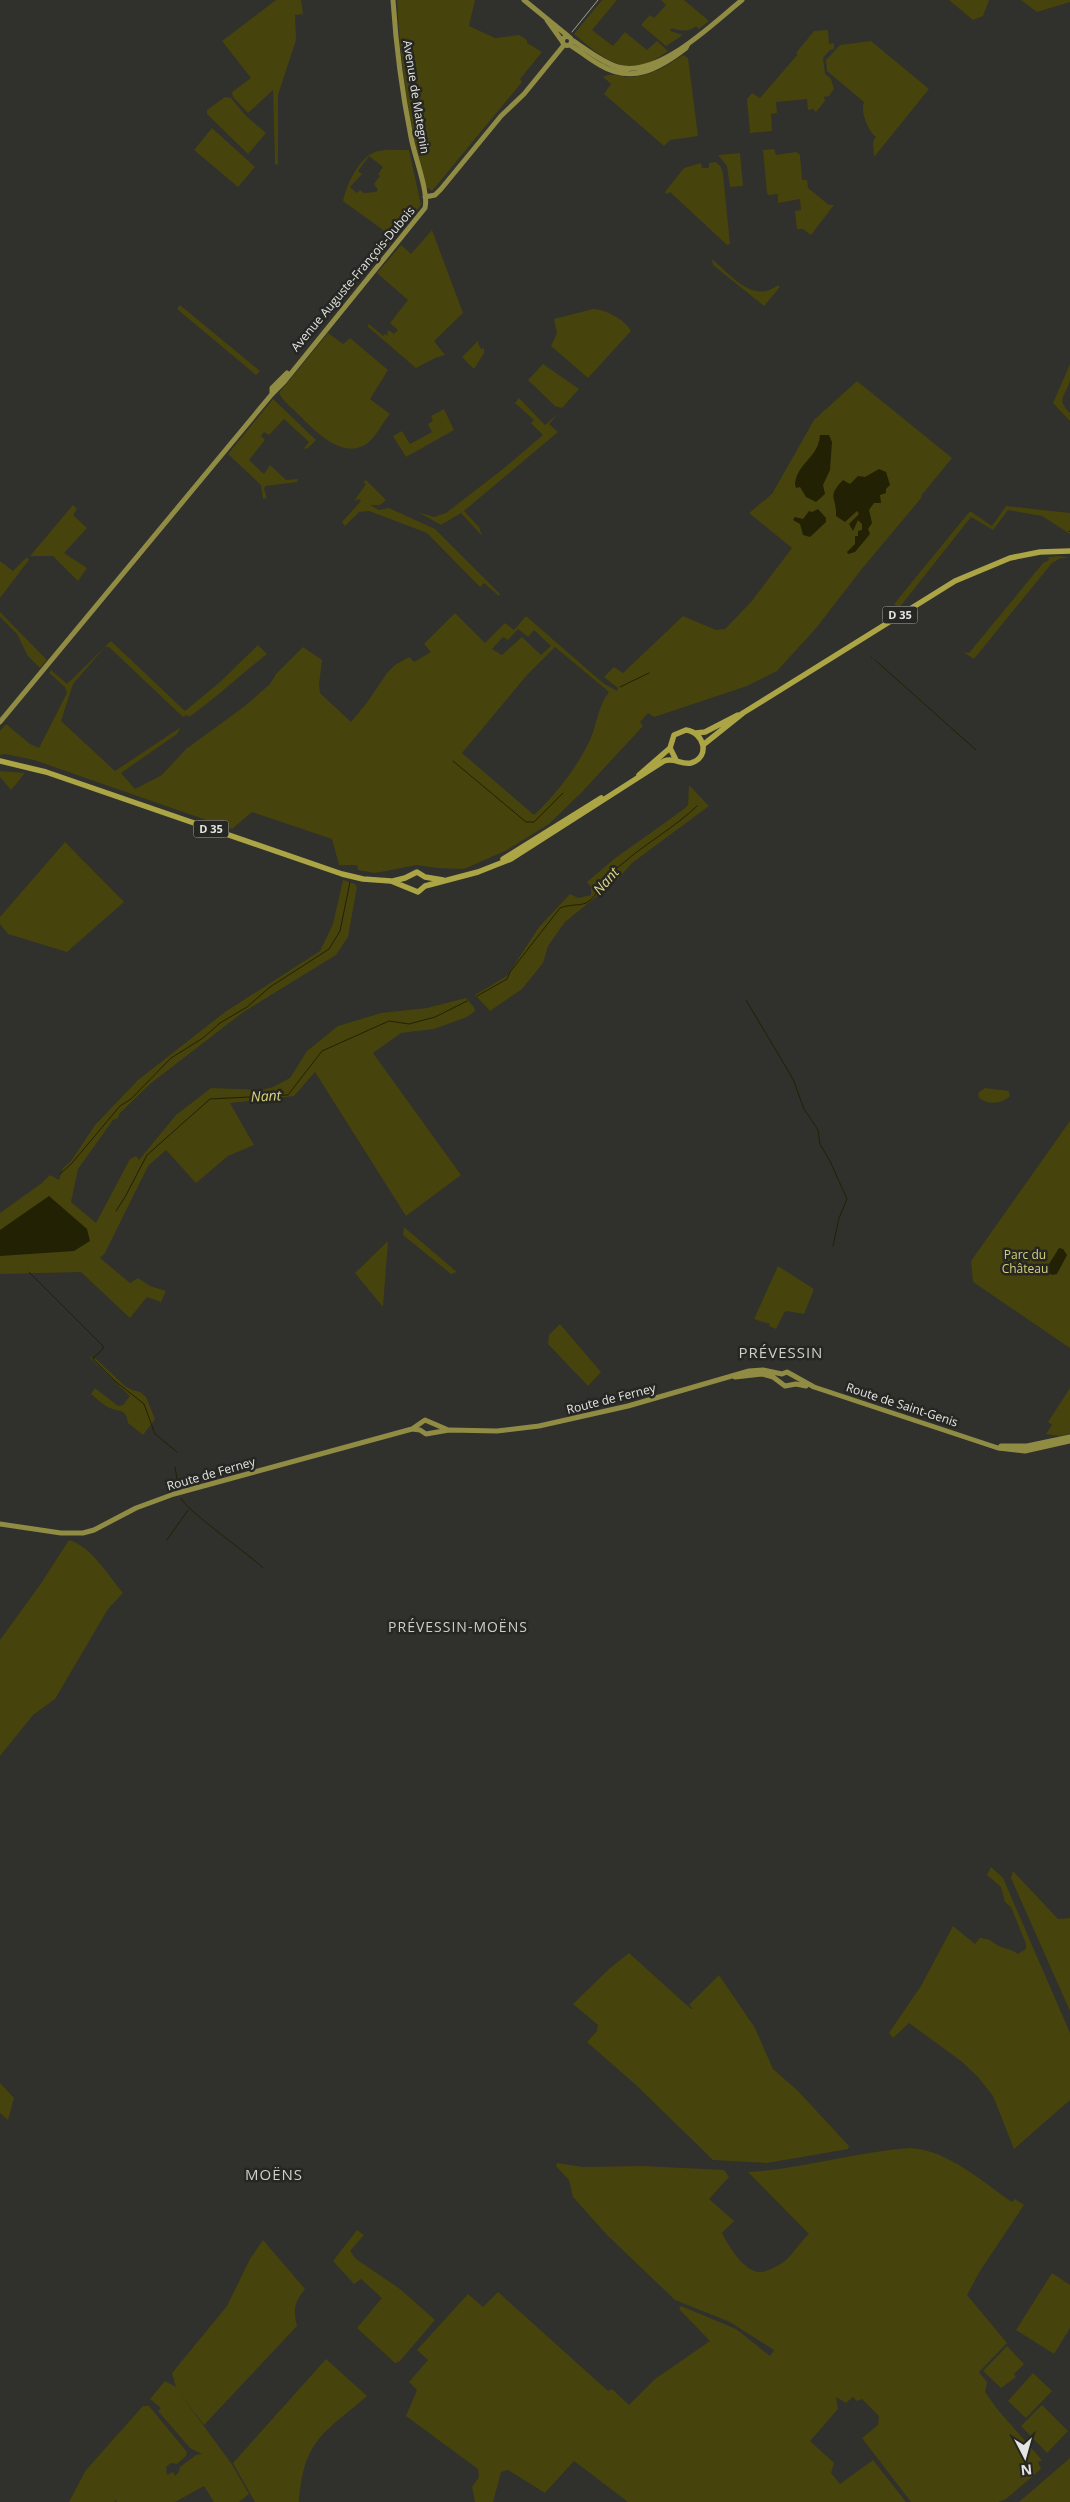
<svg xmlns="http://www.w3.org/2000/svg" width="1070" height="2502" font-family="'Open Sans',sans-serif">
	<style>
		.green { fill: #47430c; fill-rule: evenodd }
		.water { fill: #232103 }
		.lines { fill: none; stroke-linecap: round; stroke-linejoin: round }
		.stream { stroke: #232103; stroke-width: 1 }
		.secondary { stroke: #908c44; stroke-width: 5 }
		.primary { stroke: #aba545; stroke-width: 5.5 }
		.tram { stroke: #9d9d9a; stroke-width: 1 }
		.labels { text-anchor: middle; stroke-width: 5; stroke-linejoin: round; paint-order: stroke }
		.shield { fill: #262623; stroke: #acaca9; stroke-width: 1 }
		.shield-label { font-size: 11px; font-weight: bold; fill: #e5e5e3 }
		.street-label { font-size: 12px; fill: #e5e5e3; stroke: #262623 }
		.park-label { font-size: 12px; fill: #d6d17b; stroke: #262623 }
		.water-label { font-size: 14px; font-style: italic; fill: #d9d47e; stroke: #262623 }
		.neighbourhood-label { font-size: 14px; letter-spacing: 1px; fill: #cececa; stroke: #262623 }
		.quarter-label { font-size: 15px; letter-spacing: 1px; fill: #cececa; stroke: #262623 }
	</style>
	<rect width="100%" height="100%" fill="#30302c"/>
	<!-- green -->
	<path class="green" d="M276,0h25l2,14 -8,1 1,25 -18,55v70l-3,-1 -2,-74 -25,23 -15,-16 -1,-5 19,-14 -29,-37z
		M397,0h78l-6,26 26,12 24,-3 8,5v3l15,9 -22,27 2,3 -90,109 -6,-4c-17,-61 -26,-124 -29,-187z
		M602,0h15l-25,30 21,16 12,-14 22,18 10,-9 11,10c-6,4 -13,9 -20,12 -28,13 -55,-13 -74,-29z
		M661,0h23l25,21 -10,8 -3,-3c-6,6 -17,5 -24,2l-2,3 13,4 -17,11 -25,-21 9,-10 4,3 12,-13z
		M949,0h40l-6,16 -10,4z
		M1021,0h49v2l-33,10z
		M828,30l1,14 5,-1v6l-4,1 -7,8 2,16 6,5 3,10 -5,7 -5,1 1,4 -9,11 -3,-3 -5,1 -1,-11 -31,3 1,11 -6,1 1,17 -22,2 -3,-34 5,-6 8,5 38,-44 -2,-1 18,-22z
		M871,41l58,48 -55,68 -1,-16 3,-4c-8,-6 -16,-26 -12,-35l-37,-31 -1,-11 14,-15z
		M683,55l5,3 10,78 -28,4 -6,6 -60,-52 7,-10 -8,-7c9,-5 17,0 27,0 21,-1 35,-10 53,-22z
		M225,97l6,1 14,17 21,18 -18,21 -41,-40v-4z
		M212,128l43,39 -17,20 -44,-37z
		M774,149l2,6 20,-3 4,3 2,25h5l1,8 21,17h5l-23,30 -8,-6h-6l-2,-18 6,-1 -1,-11 -22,4v-9l-9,1 -2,-2 -4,-43z
		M409,150l12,55 -27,33 -51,-37c4,-17 16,-45 35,-50 9,-2 21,-1 31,-1zM369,156l14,11 -5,7 2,2 -6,8 4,6 -2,2 -12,1 -4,-3 -3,3 -7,-6 12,-13 -4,-3z
		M740,153l3,33 -13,1 -3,-21 -9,-11z
		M716,162l5,5 2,7 7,70 -3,1 -57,-53 -3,2 -2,-2 19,-24 17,-5 1,5h7v-5z
		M432,230l31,83 -29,28 11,14 -10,3 -19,10 -49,-42 2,-2 14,12 2,-2 3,2 -1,-4 2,-2 5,4 4,-4 -8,-7 18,-23 -31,-27 24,-28 10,9z
		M712,259c18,15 41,46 66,26l2,2 -16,19 -51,-41z
		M180,305l80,66 -4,4 -79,-66z
		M593,309c12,0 33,11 38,22l-43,47 -37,-32 6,-13 -3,-14z
		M328,333l15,11 7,-6 38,32 -18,29 20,15c-7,8 -13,21 -21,28 -25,21 -56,-13 -72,-29 -6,-6 -14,-12 -18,-20z
		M479,340l-1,3 3,6 3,-1v5l-10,16 -12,-12z
		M543,364l36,25 -17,19 -7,-2 -27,-26z
		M1070,364c0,5 0,11 0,16 -4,17 -15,18 0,33v8l-17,-18z
		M857,381l95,77 -31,38 1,1 -61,73 -44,57 -40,44 -30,15 -93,31 -6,-4 -8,9 3,4 -61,66 -33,32 -44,27 -41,18 -27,-1 -20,-3 -42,8 -17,-3 -1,-5h-18l-7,-26 -80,-27 -20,17 -198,-69 -29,-6 -5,1v-24l6,-7 24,20 9,4 28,-55 -2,-6 -16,-14 2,-3 16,14 44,-43 74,70 35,-29 38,-37 9,9c-27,21 -51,44 -78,63l-2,-2 -4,2 -74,-70h-4l-32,37 -12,37 54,50 66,-44 -4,7 -56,39 14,16 27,-14 24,-26 59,-43 25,-22 6,-10 27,-27 19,13 -3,25 1,8 31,29 15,-18 21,-31 8,-8 14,-8 5,5 17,-10 -7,-8 31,-31 30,30 20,-20 9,7 12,-14 77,67 14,8 1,-3 -14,-11 10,-10 9,6 60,-57 33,14 9,-1 26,-27 41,-54 -43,-35 23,-19 42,-74zM518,629l10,8 6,-7 17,16 -10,9 -19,-18 -20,18 -10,-6 11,-12 5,3zM555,647l54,45c-11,14 -12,32 -19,48 -14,29 -33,53 -56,75l-72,-62 65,-78z
		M519,398l26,27 15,-13 -11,12 9,8 -94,79 15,16 3,9 -21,-23 -20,12 -23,-13 16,5 12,-4 57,-44 40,-34 -12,-12 3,-3 -19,-17z
		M273,399l43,41 -8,8 -5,1 6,-7 -25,-23 -15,16 -5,-3 -3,4 4,4 -16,20 15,14 6,-9 16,15 12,-1 -1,3 -32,4 -1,3 3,9 -4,1 -2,-14 -33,-31z
		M444,409l10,21 -48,27 -13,-21 9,-5 8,13 22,-12 -4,-8 5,-3 -2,-5z
		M366,480l20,20 -6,5h-10l9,5 10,-2 46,21 65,65 -1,2 -15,-13 -4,4 -53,-54 -58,-22 -10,1 -14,14 -3,-4 19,-21 -2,-2 -5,2 12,-17 -3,-2z
		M73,505l4,4 -4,6 14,13 -23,25 23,15 -9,13 -25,-25h-23z
		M1006,506l64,7v21l-28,-18 -34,-6 -15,20 -22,-13 -72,91 -5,-4 76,-93 22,15z
		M1059,556l11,2h-9l-9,5 -78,96 -11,-7 6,1 74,-90 6,-3 -1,-3z
		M27,557l2,3 -29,38v-37l13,10z
		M0,612l47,48 -7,8 -12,-12 -11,-22 -17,-17z
		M0,771l25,2 -14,17 -11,-13z
		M689,785l20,21 -77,57 -14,16 -53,43 -17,24 -5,17 -21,26 -32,22 -15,-16 32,-19 32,-49 31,-33 8,4 13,-3v-8l-4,-5 27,-23 70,-50 4,-4z
		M65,842l59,60 -57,50 -59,-18 -8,-10v-7z
		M343,880l12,4 2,3 -9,50 -12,18 -94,58 -92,71 -31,30 -1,4 -5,2 -35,49 -7,33 25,21 34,-64 6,-3 3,4 37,-45 35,-27 51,2 11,-3 17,-9 17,-27 31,-25 43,-13 46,-5 39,-10 8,9 1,4 -8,6 -33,12 -33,4 -28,20 88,122 -55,41 -91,-144 -21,24 -64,7 24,42 -26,11 -32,27 -30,-33 -18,16 -43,87 -5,5 30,25 8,-5 12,8 16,5 -5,11 -14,-5 -17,21 -49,-46 -81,2v-61l42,-30 8,-8 9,5 4,-12 8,-7 24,-36 43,-45 87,-68 95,-61 13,-27z
		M985,1088l24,3 1,5c-8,8 -22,9 -31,2l-1,-5z
		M1070,1121v227l-97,-66 -2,-21z
		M404,1227l53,45 -6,2 -48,-39z
		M388,1241l-5,66 -28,-34z
		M778,1266l36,23 -10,25 -17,-3 -3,2 -8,16 -7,-3 1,-2 -16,-5z
		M560,1324l41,48 -13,14 -40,-42 1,-9z
		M89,1357l7,2 29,27 7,4 8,2 6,5 9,22 -12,16 -15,-12c-2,-16 -9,-10 -20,-16 -6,-3 -12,-9 -17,-13l4,-6 23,18 5,-1 7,-9z
		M1070,1388v46l-11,2 -13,-2 6,-9 -4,-3z
		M69,1540c23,7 39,35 54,53l-15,16 -53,90 -22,16 -33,41v-116l42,-58z
		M991,1867l12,11 67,155v67l-56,49 -21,-53 -15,-19 -17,-16 -52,-38 -16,15 -4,-5 32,-47 32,-60 22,18 5,-6c12,1 10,3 19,8 6,3 12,3 19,8l8,-5v-5l-15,-37 -6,-5 -4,-15 -14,-12z
		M1013,1871l45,48 12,-1v93l-59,-133z
		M629,1953l62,56h2l-4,-4 30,-30 36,53 18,41 25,22 51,55 -1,3 -81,14 -54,-3 -76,-74 -50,-44 10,-11 1,-6 -25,-21 36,-35z
		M0,2083l14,15 -6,22 -8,-7z
		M910,2148c38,2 71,33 102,54l3,-3 9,6 -44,66 -13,24 40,48 -28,29 8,10 -2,10 13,18 44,50 -4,2 3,7 -35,30 -8,3h-87l-49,-64 16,-13 1,-9 -17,-17 -5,2 -4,-4 -7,6 -10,-6 2,12 -28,32 24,22 -3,10 9,11 33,-24 33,42h-278l-54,-41 -29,32 -37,-23 -7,2 -8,30h-18l-3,-15 7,-10 -1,-8 -72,-53 11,-26 -8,-8 19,-22 -11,-10 51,-56 15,13 15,-15 110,99 4,-2 17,16 26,-26 55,-38 -31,-32 2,-3 55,23 34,27 4,-6 -44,-28 -55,-22 -68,-65 -26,-29 -8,-9 -4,-17 -13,-14 1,-3 26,4 60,-1 81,4 5,7 -20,22 25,22 -12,12c6,12 21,37 36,39 8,1 22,-7 28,-12 4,-3 17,-21 23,-26l-61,-62c54,-3 107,-20 162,-24z
		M357,2230l7,5 -14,16 6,8 44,30 35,31 -35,41 -5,2 -38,-35 25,-30 -21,-19 -7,5 -21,-23z
		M263,2240l42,49c-11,14 -12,20 -8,37l-93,99 -26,-34 53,72 18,31 -10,8h-25l-10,-16 -29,16h-58l-3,-3 1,3h-46l17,-32 57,-64h6l38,46 -1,4 -9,8 -6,-1 -5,4 1,8 6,-3 2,4 4,-4 1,-5 16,-12 6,-1 -12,-6 -32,-37 3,-3 -11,-9 15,-18 11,6 -4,-14 55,-67 23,-47z
		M1052,2273l18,12v43l-16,26 -38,-24z
		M1007,2346l17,18 -10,10 2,3 -15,11 -18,-17z
		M326,2359l41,37c-44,38 -63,43 -68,106h-44l-22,-39z
		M1033,2373l19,18 -26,27 -18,-17z
		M1042,2405l26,26 -21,22 -26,-27z
		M1070,2458v44h-51z"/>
	<!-- water -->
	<path class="water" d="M820,435h9l3,7 -2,28 -7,15 2,9 -9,8 -10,-5 -6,-10 -4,1 -1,-4c2,-21 24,-27 25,-49z
		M879,469l7,3 4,13 -4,4v4l-6,2 1,8h-7l-5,7 3,13 -4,6 2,5 -15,18 -7,2 -1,-2 8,-8v-8h3v-5l4,-1v-6l-4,-4 -5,11 -4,-7 10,-10 -2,-3 -12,11 -9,-6c1,-20 -10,-18 7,-36l7,4 8,-8 7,1z
		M818,509l8,9v4l-16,15 -7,-2 -3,-11 -7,-4 2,-3 8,2 6,-8 3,1z
		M49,1196l38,33 3,12 -16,10 -74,5v-26z
		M1059,1248l4,1 4,6 -10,19 -5,1 -4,-3 1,-8z"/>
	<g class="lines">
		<!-- stream -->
		<path class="stream" d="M1069,531l1,1
			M871,657l1,1
			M875,660l101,90
			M620,687l29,-14
			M453,761l73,61h8l29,-29
			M477,996l30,-17 3,-7 50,-64c9,-4 19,-2 26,-5 12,-6 15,-22 23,-30 4,-4 9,-5 13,-9 24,-21 52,-36 75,-58
			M746,1000l47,79 11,30 14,21 2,14 10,17 17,38 -8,19 -6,28
			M60,1174l12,-11 48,-57 11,-7 40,-41 32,-20 17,-15 27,-16 23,-20 59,-38 11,-18 10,-49
			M116,1211l9,-14 22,-42 63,-56 78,-4 34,-44 67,-30 20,3 26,-7 32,-16
			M29,1272l74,74v3l-10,9 1,2 21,21 29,23 11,30 22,18
			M175,1467l2,12
			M179,1485l1,2
			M181,1498c3,11 68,56 82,70
			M167,1540l21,-30"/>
		<!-- secondary -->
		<path class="secondary" d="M524,0l44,36
			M547,20l15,21
			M562.5 41a4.5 4.5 0 1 1 9 0a4.5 4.5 0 1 1-9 0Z
			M572,40c14,9 29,22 46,27 41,11 94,-43 124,-67
			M570,45c10,6 19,14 30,20 32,19 59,4 86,-17l2,-4
			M425,197l10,-2 6,-6 60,-73 23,-22 40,-49
			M272,394v-6l15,-15
			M0,722l272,-328 12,-12 141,-174c4,-16 -11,-53 -14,-71 -9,-45 -15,-91 -18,-137
			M735,1377l27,-3 11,3 12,9 11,-2 10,2
			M412,1429l8,1 6,4 23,-4 48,1 42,-5 89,-20 121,-35 14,-1 19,4 5,-2 27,15 184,61 27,3 45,-10
			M1001,1446h26l43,-9
			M0,1524l61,9h22l11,-3 42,-22 38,-14 238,-65 13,-9 21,9"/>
		<!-- primary -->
		<path class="primary" d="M696,733l9,-1 33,-17
			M703,745l40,-32 212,-132 55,-23 30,-6 30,-1
			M0,761l46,11 296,102 21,5 28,2 27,11 7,-6 53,-14 33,-13 153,-98c10,-4 17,4 27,2 20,-6 13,-31 -5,-33l-12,5 -4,13 6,12
			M639,775l31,-27
			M503,859l98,-61
			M393,881l12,-3 12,-6 8,5 18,3"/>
		<!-- tram -->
		<path class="tram" d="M572,32l26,-32"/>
	</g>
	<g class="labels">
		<!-- shield labels -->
		<g class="shield">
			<rect x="882.5" y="606.5" width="35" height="17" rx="4"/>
			<rect x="193.5" y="820.5" width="35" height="17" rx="4"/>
		</g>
		<g class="shield-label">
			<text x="900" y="619">D 35</text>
			<text x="211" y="833">D 35</text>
		</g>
		<!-- street labels -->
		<g class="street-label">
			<text transform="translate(416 97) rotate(81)" y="4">Avenue de Mategnin</text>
			<text transform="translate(353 279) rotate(-50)" y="4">Avenue Auguste-François-Dubois</text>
			<text transform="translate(611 1399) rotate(-14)" y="4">Route de Ferney</text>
			<text transform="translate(902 1405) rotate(18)" y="4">Route de Saint-Genis</text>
			<text transform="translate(211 1474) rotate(-16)" y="4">Route de Ferney</text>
		</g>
		<!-- park labels -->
		<g class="park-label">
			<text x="1025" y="1259">Parc du<tspan x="1025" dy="14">Château</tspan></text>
		</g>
		<!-- water labels -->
		<g class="water-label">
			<text transform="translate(606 881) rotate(-49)" y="5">Nant</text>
			<text transform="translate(266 1096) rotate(-3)" y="5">Nant</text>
		</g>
		<!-- neighbourhood labels -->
		<g class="neighbourhood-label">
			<text x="458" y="1632">PRÉVESSIN-MOËNS</text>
		</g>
		<!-- quarter labels -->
		<g class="quarter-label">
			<text x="781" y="1358">PRÉVESSIN</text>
			<text x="274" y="2180">MOËNS</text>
		</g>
	</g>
	<!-- north arrow -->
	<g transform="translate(1025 2457) rotate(174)" stroke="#262623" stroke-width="4" paint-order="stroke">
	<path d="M0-4L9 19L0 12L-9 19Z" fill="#e5e5e3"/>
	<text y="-8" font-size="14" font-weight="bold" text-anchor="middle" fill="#e5e5e3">N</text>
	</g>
</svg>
